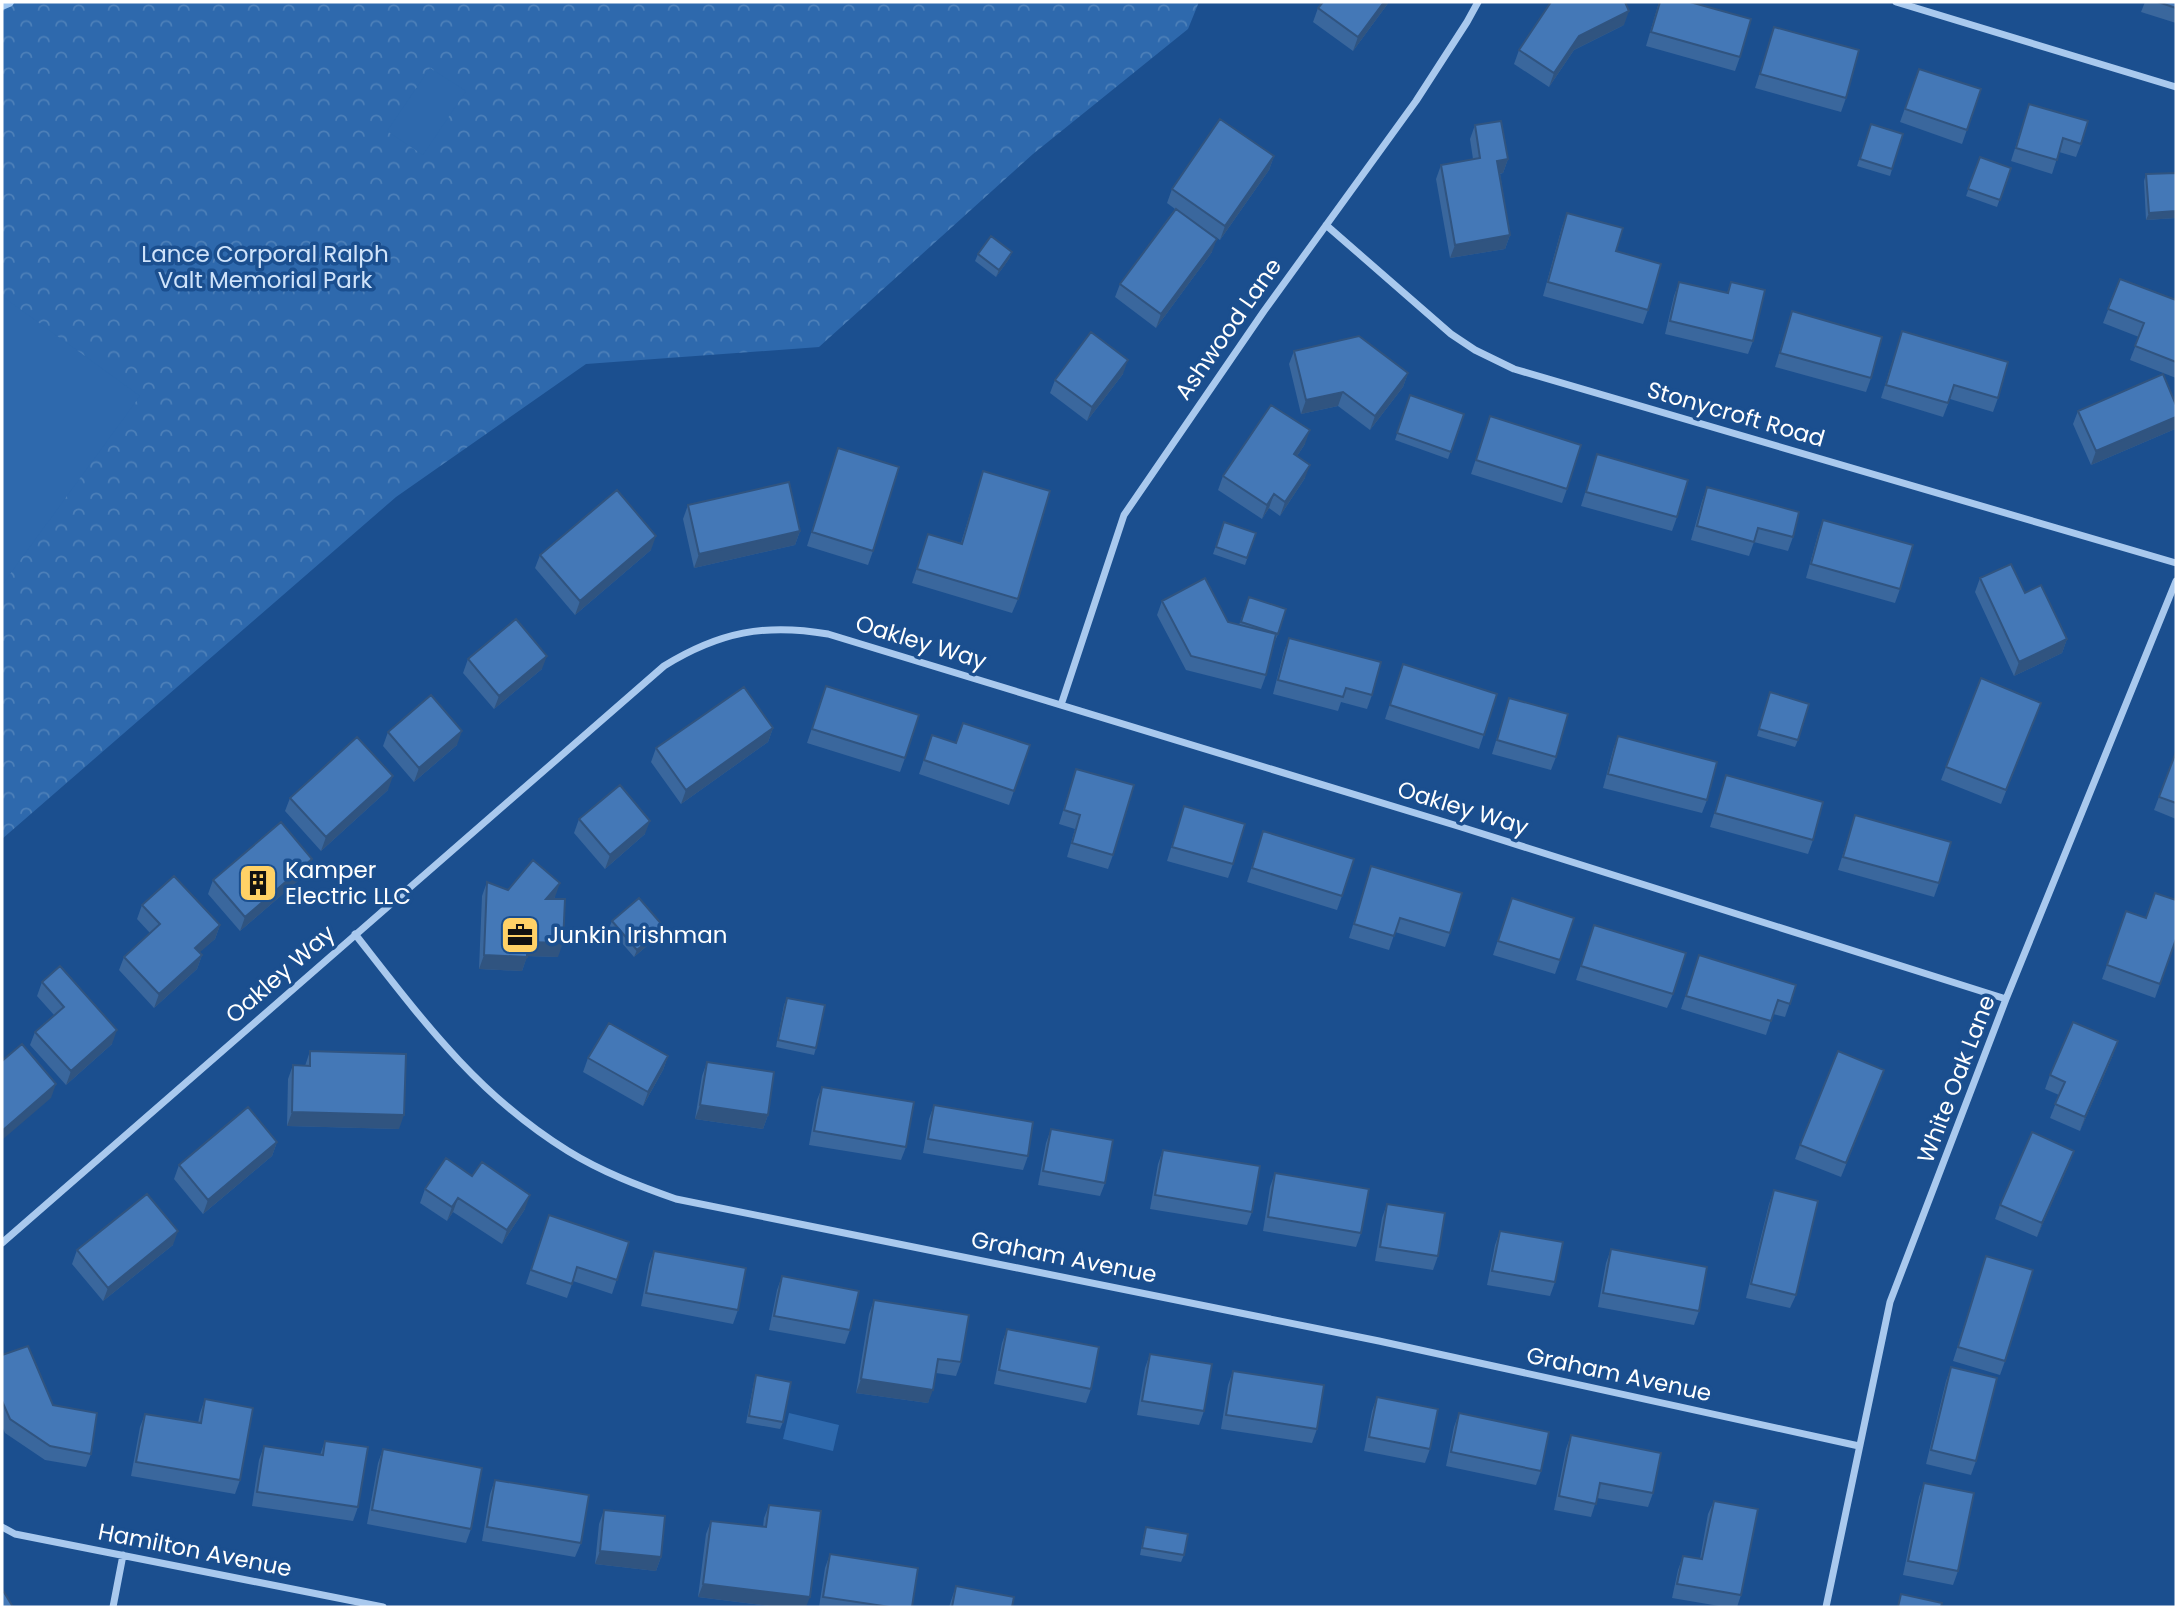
<svg xmlns="http://www.w3.org/2000/svg" width="2178" height="1609" font-family="Poppins,sans-serif">
	<style>
		.park { fill: url(#park-crowns) }
		.garden { fill: #2e69ad }
		.lines { fill: none; stroke-linecap: round; stroke-linejoin: round }
		.stream { stroke: #9cc4f0; stroke-width: 10 }
		.minor { stroke: #a9c9ee; stroke-width: 7 }
		.wall { fill: #3a679d }
		.shaded-wall { fill: #305480 }
		.building { fill: #4478b7; stroke: #305480; stroke-width: 2 }
		.labels { text-anchor: middle; stroke-width: 7; stroke-linejoin: round; paint-order: stroke }
		.park-label { font-size: 23px; fill: #cfe3fa; stroke: #1b4f8f }
		.street-label { font-size: 23px; fill: #fff; stroke: #1b4f8f }
		.poi-label { font-size: 23px; fill: #fff; stroke: #1b4f8f; text-anchor: start }
	</style>
	<defs>
		<pattern id="park-crowns" width="20" height="18" patternUnits="userSpaceOnUse" patternTransform="scale(1.75)"><rect width="20" height="18" fill="#2e69ad"/><path d="M2 6a3 3 0 1 1 6 0M12 15a3 3 0 1 1 6 0" fill="none" stroke="#4d80b9"/></pattern>
	</defs>
	<rect width="100%" height="100%" fill="#1b4f8f"/>
	<!-- park -->
	<path class="park" d="M2,2h1197l-11,27 -155,125 -214,193 -233,17 -190,133 -394,342z"/>
	<!-- garden -->
	<path class="garden" d="M430,68l36,23 -43,64 -36,-24z
		M2,296l138,100 -138,189z
		M789,1413l50,12 -6,26 -50,-12z"/>
	<g class="lines">
		<!-- stream -->
		<path class="stream" d="M2,5l7,-3"/>
		<!-- minor -->
		<path class="minor" d="M1896,2l280,85
			M1326,225l125,109 24,16 39,19 662,194
			M1061,705l63,-190 140,-204 152,-210 51,-79 11,-20
			M355,934c65,83 122,161 213,217 34,21 71,35 108,48l703,142 480,105
			M2,1243l662,-577c55,-34 101,-43 164,-32l633,193 545,172
			M2,1527l13,7 368,73
			M113,1607l10,-52
			M1826,1607l64,-305 116,-303 170,-418"/>
	</g>
	<!-- wall -->
	<path class="wall" d="M1323,2h66l-36,49 -40,-29 5,-14z
		M1659,2h31l50,55 -5,14 -89,-25z
		M2145,2h31v21l-35,-11z
		M1624,25l-50,25 -25,37 -35,-23 5,-14z
		M1774,27l72,71 -5,14 -86,-24z
		M1919,69l62,20 -19,55 -62,-22z
		M2029,104l52,40 -5,13 -17,-5 -7,22 -41,-13z
		M1871,124l32,10 -13,42 -33,-10z
		M1475,125l33,34 -5,14 -3,1 10,61 -5,14 -55,9 -14,-79 5,-14 32,-6 -3,-20z
		M1274,156l-5,14 -49,70 -42,-29 34,41 -56,76 -41,-31 5,-13 55,-75 -8,-6 5,-14z
		M1980,157l31,11 -14,39 -31,-11z
		M2176,173v45l-30,2 -2,-39 2,-7z
		M1567,213l49,38 32,59 -5,14 -100,-28 19,-69z
		M1012,252l-3,7 -13,18 -21,-16 3,-7z
		M2120,279l56,21v78l-46,-18 9,-23 -36,-14z
		M1679,282l48,11 4,-11 22,59 -5,13 -83,-20 9,-38z
		M1792,311l79,67 -5,14 -91,-25z
		M1902,331l96,67 -5,14 -43,-13 -7,18 -62,-19z
		M1294,351l114,22 -5,14 -33,43 -32,-24 -37,8 -12,-50z
		M1123,374l-36,47 -37,-28 5,-13z
		M1410,395l54,19 -16,45 -53,-19z
		M2078,411l97,18 -84,36 -18,-41z
		M1490,416l77,73 -5,14 -91,-29z
		M1305,444l-8,12 8,22 -25,38 -11,-8 -7,11 -44,-29 5,-14z
		M838,448l35,103 -5,14 -61,-19z
		M1597,454l80,63 -5,14 -91,-25z
		M983,471l35,128 -6,14 -100,-30 16,-49 33,9z
		M1707,487l86,50 -5,14 -34,-9 -5,14 -58,-16 11,-39z
		M688,505l112,26 -5,14 -101,23 -11,-49z
		M1823,520l77,69 -5,14 -89,-25 12,-44z
		M1224,522l32,11 -11,32 -32,-11z
		M651,550l-76,65 -40,-47 5,-13z
		M1980,578l45,15 42,46 -5,14 -48,23 -39,-84z
		M1249,597l29,37 -3,7 -9,34 -5,14 -75,-19 -29,-55 5,-14 77,24z
		M1289,638l83,57 -5,14 -26,-7 -3,9 -65,-17 11,-43z
		M468,659l74,10 -48,40 -31,-36z
		M1403,664l94,30 -18,55 -94,-30z
		M826,686l79,72 -5,14 -93,-29z
		M1509,698l47,59 -5,13 -59,-16z
		M1768,699l30,41 -3,7 -38,-11z
		M2041,703l-40,101 -60,-24 5,-13z
		M773,728l-5,14 -87,62 -30,-42 5,-14z
		M388,732l69,13 -43,37 -31,-36z
		M932,735l24,8 74,2 -21,60 -90,-31z
		M1618,736l89,64 -5,13 -99,-25 10,-38z
		M2176,752v67l-22,-9z
		M1076,769l37,86 -5,14 -41,-12 8,-28 -16,-5z
		M1726,775l87,65 -5,14 -98,-27z
		M388,790l-67,61 -36,-40 5,-13z
		M1184,806l49,58 -5,14 -61,-17z
		M1855,815l84,68 -5,14 -96,-27z
		M579,819l66,15 -40,35 -31,-36z
		M1263,831l79,65 -5,14 -90,-28z
		M312,859l-5,14 -67,58 -32,-37 5,-14z
		M1371,866l79,67 -5,14 -50,-15 -6,18 -40,-12z
		M487,882l21,8 47,7 -2,2 5,58 -31,-1 -5,15 -43,-2 3,-73z
		M1512,898l48,62 -5,14 -62,-19z
		M142,905l78,20 -5,14 -16,13 3,3 -5,14 -43,39 -35,-38 5,-13 26,-24 -13,-14z
		M2126,911l20,7 30,21 -21,59 -53,-19z
		M612,921l49,13 -27,23 -25,-29z
		M1594,925l79,69 -6,14 -91,-28z
		M1699,955l97,30 -11,32 -12,-3 -7,21 -85,-26z
		M42,982l70,62 -46,41 -36,-40 5,-13 19,-17 -17,-19z
		M787,998l29,50 -2,7 -38,-8 8,-42z
		M310,1051l89,78 -112,-3 1,-47 5,-14 12,1z
		M2113,1055l-33,76 -30,-13 9,-23 -14,-6 5,-14z
		M668,1056l-5,14 -20,36 -60,-34 5,-14z
		M707,1062l61,53 -5,14 -68,-10 7,-43z
		M1884,1070l-43,107 -46,-18 5,-14z
		M822,1087l84,60 -5,13 -92,-15 8,-45z
		M934,1105l94,51 -5,14 -100,-17 6,-34z
		M1051,1129l54,54 -5,13 -62,-11 8,-42z
		M277,1142l-5,14 -69,58 -29,-35 5,-14z
		M1163,1150l89,62 -5,13 -97,-16 8,-45z
		M2074,1151l-37,86 -42,-18 5,-14z
		M1275,1173l86,60 -5,14 -93,-16 7,-44z
		M472,1176l53,33 -23,35 -49,-32 -6,9 -27,-18 5,-14z
		M1774,1190l22,105 -6,13 -44,-10 23,-94z
		M1387,1204l51,52 -5,14 -58,-9 7,-43z
		M544,1229l85,13 -17,52 -39,-13 -6,17 -41,-14z
		M1500,1231l55,51 -5,14 -63,-11 8,-40z
		M173,1245l-70,56 -31,-37 5,-14z
		M1611,1249l88,62 -5,14 -96,-18 8,-44z
		M654,1251l84,59 -5,14 -92,-18 8,-42z
		M1986,1256l19,105 -5,14 -47,-14z
		M782,1276l68,54 -5,14 -76,-14 8,-40z
		M874,1300l87,62 -5,14 -20,-3 -8,30 -72,-10 13,-79z
		M1007,1329l84,60 -5,14 -92,-19 8,-41z
		M1150,1354l54,57 -5,14 -62,-10 8,-47z
		M2,1355l51,50 38,49 -5,13 -41,-7 -40,-27 -3,-7z
		M1951,1367l25,94 -5,14 -45,-11 20,-83z
		M1233,1371l84,58 -5,14 -91,-14 7,-44z
		M756,1375l27,47 -3,7 -34,-6 8,-41z
		M1377,1397l53,52 -5,14 -61,-12 8,-40z
		M205,1399l35,81 -5,14 -104,-18 9,-49 5,-13 53,9 2,-10z
		M1459,1413l82,58 -5,14 -90,-19 8,-39z
		M1571,1435l82,58 -5,14 -51,-9 -6,19 -37,-7 12,-61z
		M325,1441l33,66 -5,14 -101,-15 7,-46 5,-14 56,9z
		M383,1449l88,80 -5,14 -99,-19 11,-61z
		M495,1480l86,63 -6,14 -93,-16 8,-47z
		M1924,1483l34,88 -5,14 -50,-10 16,-78z
		M1714,1501l27,94 -4,12h-12l-53,-9 6,-28 5,-14 17,3 8,-45z
		M769,1505l37,102h-29l-79,-10 8,-63 5,-13 52,6 1,-9z
		M604,1510l57,47 -5,14 -61,-7 4,-40z
		M1146,1527l38,28 -3,7 -41,-7 4,-21z
		M830,1554l82,53h-93l6,-39z
		M956,1586l56,21h-63z"/>
	<!-- shaded-wall -->
	<path class="shaded-wall" d="M1384,2h5l-36,49 5,-14z
		M1629,11l-5,14 -50,25 -25,37 5,-14 25,-37z
		M1274,156l-5,14 -49,70 5,-14z
		M1508,159l-5,14 -11,2 5,-14z
		M2176,211v7l-30,2 3,-7z
		M1510,235l-5,14 -55,9 5,-13z
		M1217,239l-5,13 -56,76 5,-14z
		M1012,252l-3,7 -13,18 3,-7z
		M1128,360l-5,14 -36,47 5,-14z
		M1408,373l-5,14 -33,43 5,-14z
		M1343,392l-5,14 -37,8 5,-14z
		M2176,417l-1,12 -84,36 5,-14z
		M1310,430l-5,14 -16,24 5,-14z
		M1310,465l-5,13 -25,38 5,-14z
		M1274,494l-5,14 -7,11 5,-14z
		M800,531l-5,14 -101,23 5,-14z
		M656,536l-5,14 -76,65 5,-14z
		M2067,639l-5,14 -48,23 5,-14z
		M547,656l-5,13 -48,40 5,-13z
		M773,728l-5,14 -87,62 5,-14z
		M462,731l-5,14 -43,37 5,-14z
		M393,776l-5,14 -67,61 5,-14z
		M650,821l-5,13 -40,35 5,-14z
		M312,859l-5,14 -67,58 5,-14z
		M560,883l-5,14 -14,16 5,-14z
		M220,925l-5,14 -25,22 5,-13z
		M664,927l-3,7 -27,23 3,-7z
		M527,942l36,1 -5,14 -36,-1z
		M202,955l-5,14 -43,39 5,-14z
		M484,955l43,2 -5,14 -43,-2z
		M117,1030l-5,14 -46,41 5,-14z
		M2118,1041l-5,14 -33,76 5,-14z
		M668,1056l-5,14 -20,36 5,-14z
		M56,1084l-5,14 -49,42v-9z
		M700,1105l68,10 -5,14 -68,-10z
		M292,1112l112,3 -5,14 -112,-3z
		M277,1142l-5,14 -69,58 5,-14z
		M2074,1151l-5,14 -32,72 5,-14z
		M530,1195l-5,14 -23,35 5,-14z
		M458,1198l-5,14 -6,9 5,-14z
		M178,1231l-5,14 -70,56 5,-13z
		M861,1379l72,11 -5,13 -72,-10z
		M600,1551l61,6 -5,14 -61,-7z
		M703,1584l107,13 -4,10h-29l-79,-10z"/>
	<!-- building -->
	<path class="building" d="M1323,2h61l-26,35 -40,-29z
		M1551,2h74l4,9 -50,25 -25,37 -35,-23z
		M1660,2h30l61,17 -11,38 -89,-25z
		M2158,2h18v6z
		M1774,27l85,23 -13,48 -86,-24z
		M1919,69l62,20 -14,41 -62,-21z
		M2029,104l59,17 -7,23 -18,-6 -6,22 -41,-12z
		M1220,119l54,37 -49,70 -53,-37z
		M1501,121l7,38 -11,2 13,74 -55,10 -14,-80 39,-7 -5,-33z
		M1871,124l32,10 -11,35 -32,-10z
		M1980,157l31,11 -11,32 -32,-11z
		M2176,173v38l-27,2 -3,-39z
		M1176,209l41,30 -56,75 -41,-30z
		M1567,213l56,15 -7,23 45,13 -13,46 -100,-28z
		M991,236l21,16 -13,18 -21,-16z
		M2120,279l56,21v62l-41,-16 9,-23 -36,-14z
		M1679,282l49,11 3,-11 34,8 -12,51 -83,-20z
		M1792,311l90,26 -11,41 -91,-25z
		M1902,331l106,31 -10,36 -44,-13 -6,18 -62,-18z
		M1091,332l37,28 -36,47 -37,-27z
		M1359,336l49,37 -33,43 -32,-24 -37,8 -12,-49z
		M2163,374l13,31v12l-80,34 -18,-40z
		M1410,395l54,19 -13,38 -54,-19z
		M1271,405l39,25 -16,24 16,11 -25,37 -11,-8 -7,11 -44,-29z
		M1490,416l91,29 -14,44 -91,-29z
		M838,448l61,19 -26,84 -61,-19z
		M1597,454l91,26 -11,37 -91,-25z
		M983,471l67,20 -32,108 -101,-30 11,-35 34,10z
		M789,482l11,49 -101,23 -11,-49z
		M1707,487l92,25 -6,25 -35,-9 -4,14 -57,-16z
		M617,490l39,46 -76,65 -40,-46z
		M1823,520l90,25 -13,44 -89,-25z
		M1224,522l32,11 -9,25 -31,-11z
		M2011,564l14,29 16,-8 26,54 -48,23 -39,-84z
		M1205,578l23,44 48,12 -10,41 -75,-19 -29,-55z
		M1249,597l37,12 -8,25 -37,-12z
		M516,619l31,37 -48,40 -31,-37z
		M1289,638l92,24 -9,33 -26,-7 -3,9 -65,-17z
		M1403,664l94,30 -13,41 -94,-30z
		M1981,678l60,25 -35,87 -60,-23z
		M826,686l93,29 -14,43 -93,-29z
		M744,687l29,41 -87,62 -30,-42z
		M1770,692l39,12 -11,36 -39,-11z
		M431,695l31,36 -43,37 -31,-36z
		M1509,698l59,16 -12,43 -59,-17z
		M963,723l67,22 -16,46 -90,-31 8,-25 24,8z
		M1618,736l99,26 -10,38 -99,-26z
		M357,737l36,39 -67,61 -36,-39z
		M2176,752v51l-17,-6z
		M1076,769l58,16 -21,70 -41,-12 8,-28 -16,-5z
		M1726,775l97,27 -10,38 -98,-27z
		M620,785l30,36 -40,34 -31,-36z
		M1184,806l61,18 -12,40 -61,-17z
		M1855,815l96,27 -12,41 -96,-26z
		M281,822l31,37 -67,58 -32,-37z
		M1263,831l91,28 -12,37 -90,-28z
		M533,860l27,23 -14,16h19l-2,44 -36,-1v15l-43,-2 3,-73 21,8z
		M1371,866l91,27 -12,40 -50,-15 -6,18 -40,-12z
		M174,876l46,49 -25,23 7,7 -43,39 -35,-37 36,-33 -18,-19z
		M2155,893l21,7v39l-16,45 -53,-19 19,-54 20,7z
		M639,898l25,29 -27,23 -25,-29z
		M1512,898l62,20 -14,42 -62,-19z
		M1594,925l92,28 -13,41 -92,-28z
		M1699,955l97,30 -6,19 -12,-4 -7,21 -85,-25z
		M60,966l57,64 -46,41 -36,-39 29,-25 -22,-25z
		M787,998l38,7 -9,43 -38,-8z
		M2073,1022l45,19 -33,76 -30,-13 10,-22 -15,-7z
		M609,1023l59,33 -20,36 -60,-34z
		M22,1044l34,40 -54,47v-70z
		M310,1051l96,3 -2,61 -112,-3 1,-47 17,1z
		M1838,1051l46,19 -38,93 -46,-18z
		M707,1062l67,10 -6,43 -68,-10z
		M822,1087l92,15 -8,45 -92,-16z
		M934,1105l99,17 -5,34 -100,-17z
		M248,1107l29,35 -69,58 -29,-35z
		M1051,1129l62,11 -8,43 -62,-12z
		M2032,1132l42,19 -32,72 -42,-18z
		M1163,1150l97,16 -8,46 -97,-17z
		M446,1158l26,18 10,-14 48,33 -23,35 -49,-32 -6,9 -27,-18z
		M1275,1173l94,16 -8,44 -93,-16z
		M1774,1190l44,11 -22,94 -45,-11z
		M147,1194l31,37 -70,57 -31,-38z
		M1387,1204l58,9 -7,43 -58,-9z
		M549,1215l80,27 -12,38 -40,-13 -5,17 -41,-14z
		M1500,1231l63,11 -8,40 -63,-11z
		M1611,1249l96,18 -8,44 -96,-18z
		M654,1251l92,17 -8,42 -92,-17z
		M1986,1256l47,14 -28,91 -47,-14z
		M782,1276l77,15 -9,39 -76,-14z
		M874,1300l95,15 -8,47 -23,-3 -5,31 -72,-11z
		M1007,1329l92,18 -8,42 -92,-19z
		M28,1346l25,59 44,8 -6,41 -41,-8 -40,-27 -8,-18v-46z
		M1150,1354l62,10 -8,47 -62,-10z
		M1951,1367l46,11 -21,83 -45,-11z
		M1233,1371l91,14 -7,44 -91,-14z
		M756,1375l35,7 -8,40 -34,-6z
		M1377,1397l61,12 -8,40 -61,-12z
		M205,1399l48,9 -13,72 -104,-18 9,-48 56,9z
		M1459,1413l90,19 -8,39 -90,-19z
		M1571,1435l90,18 -8,40 -53,-10 -4,21 -37,-8z
		M325,1441l43,6 -10,60 -101,-15 7,-46 59,9z
		M383,1449l99,19 -11,61 -99,-19z
		M495,1480l94,15 -8,48 -94,-16z
		M1924,1483l50,10 -16,78 -50,-10z
		M1714,1501l44,8 -17,86 -64,-11 6,-28 19,3z
		M769,1505l52,6 -11,86 -107,-13 8,-63 55,6z
		M604,1510l61,6 -4,41 -61,-6z
		M1146,1527l42,7 -4,21 -42,-7z
		M830,1554l88,14 -6,39h-22l-67,-10z
		M956,1586l58,11 -2,10h-60z
		M2,1589l11,18h-11z
		M1901,1594l41,9 -1,4h-43z"/>
	<!-- icons -->
	<defs>
		<g id="building-square" transform="scale(2.0125)"><rect x="-9" y="-9" width="18" height="18" rx="4" fill="#ffd166" stroke="#1b4f8f"/><path d="M-4-6H4V6H1V3H-1V6H-4ZM-2.5-4.3h1.7v1.8h-1.7ZM.8-4.3h1.7v1.8H.8ZM-2.5-1h1.7V.8h-1.7ZM.8-1h1.7V.8H.8Z" fill="#111"/></g>
		<g id="office-square" transform="scale(2.0125)"><rect x="-9" y="-9" width="18" height="18" rx="4" fill="#ffd166" stroke="#1b4f8f"/><path d="M-6-3h4V-5.5h4V-3h4V5H-6ZM-1-4.5V-3h2v-1.5ZM-6 0V1H6V0Z" fill="#111"/></g>
	</defs>
	<g fill-rule="evenodd">
		<use href="#building-square" x="258" y="883"/>
		<use href="#office-square" x="520" y="935"/>
	</g>
	<g class="labels">
		<!-- park labels -->
		<g class="park-label">
			<text x="265" y="262">Lance Corporal Ralph<tspan x="265" dy="26">Valt Memorial Park</tspan></text>
		</g>
		<!-- street labels -->
		<g class="street-label">
			<text transform="translate(1228 329) rotate(-55)" y="8">Ashwood Lane</text>
			<text transform="translate(1736 414) rotate(16)" y="8">Stonycroft Road</text>
			<text transform="translate(921 642) rotate(17)" y="8">Oakley Way</text>
			<text transform="translate(1463 808) rotate(17)" y="8">Oakley Way</text>
			<text transform="translate(280 974) rotate(-41)" y="8">Oakley Way</text>
			<text transform="translate(1956 1079) rotate(-69)" y="8">White Oak Lane</text>
			<text transform="translate(1064 1257) rotate(11)" y="8">Graham Avenue</text>
			<text transform="translate(1619 1374) rotate(12)" y="8">Graham Avenue</text>
			<text transform="translate(195 1550) rotate(11)" y="8">Hamilton Avenue</text>
		</g>
		<!-- poi labels -->
		<g class="poi-label">
			<text x="285" y="878">Kamper<tspan x="285" dy="26">Electric LLC</tspan></text>
			<text x="547" y="943">Junkin Irishman</text>
		</g>
	</g>
	<!-- border -->
	<rect width="2178" height="1609" fill="none" stroke="#ffffff" stroke-width="7"/>
</svg>
